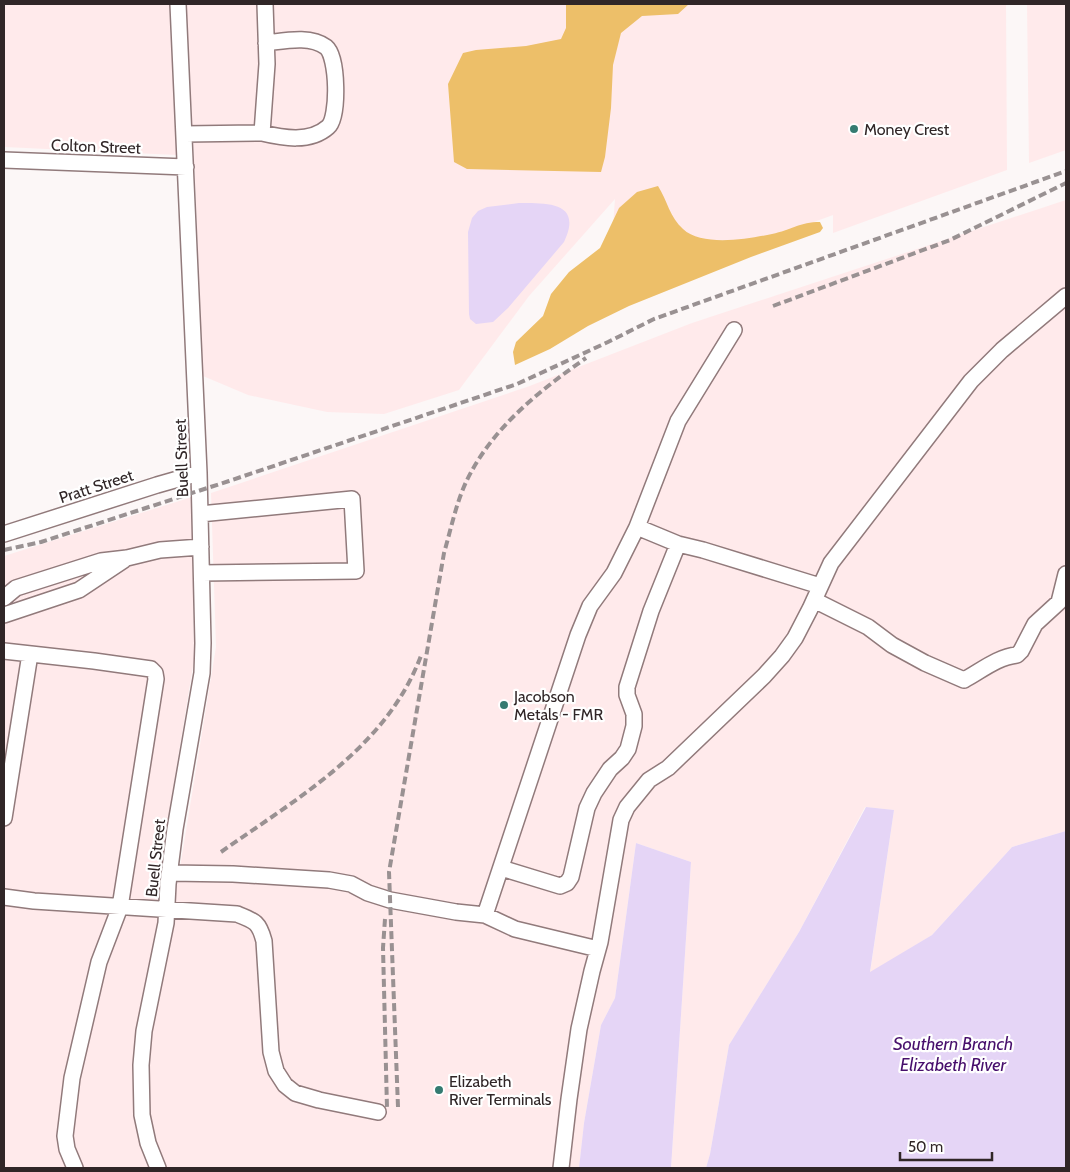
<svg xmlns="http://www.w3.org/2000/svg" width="1070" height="1172" font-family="Cabin,sans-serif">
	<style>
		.built { fill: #ffeaeb }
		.green { fill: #edbf69 }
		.water { fill: #e5d5f6 }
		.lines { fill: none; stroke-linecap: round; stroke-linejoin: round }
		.minor-casing { stroke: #917a7b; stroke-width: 18 }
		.minor { stroke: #fff; stroke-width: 15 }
		.rail { stroke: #999192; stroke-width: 4; stroke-dasharray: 8 4; stroke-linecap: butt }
		.poi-dot { fill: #357b71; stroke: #fff; stroke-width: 2 }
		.labels { text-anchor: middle; stroke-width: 4.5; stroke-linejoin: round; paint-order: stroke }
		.poi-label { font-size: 16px; fill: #302627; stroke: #fff; text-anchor: start }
		.street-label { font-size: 16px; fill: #302627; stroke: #fff }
		.water-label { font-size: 18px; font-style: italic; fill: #470f6c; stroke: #fff }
	</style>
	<rect width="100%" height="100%" fill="#fcf7f7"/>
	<!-- built -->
	<path class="built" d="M4,4h165l8,151 -173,-8z
		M186,4h820l1,166 -174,63v-18l-142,52 -82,13 6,-81 -86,97 -70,94 -75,24 -57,-2 -79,-17 -45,-19 -8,-196z
		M1027,4h39v146l-37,13z
		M1066,200v631l-54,16 -80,88 -62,38 24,-163 -29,-3 -66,125 -70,113 -19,109 -4,14h-35l20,-306 -55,-19 -21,155 -14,27 -17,98 -5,45h-575v-612l188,-59 2,163 -39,239 12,1 9,-8 40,-245 -5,-154 316,-106 165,-64z"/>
	<!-- green -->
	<path class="green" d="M566,4h123l-11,10 -36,2 -21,17 -8,32 -2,43 -6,49 -4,15 -134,-3 -13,-7 -6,-78 15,-31 13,-3 50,-4 35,-7 5,-11z
		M658,186c9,14 12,32 25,43 19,18 65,10 89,5 19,-4 28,-12 48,-12l3,6 -3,4 -69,25 -122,49 -41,20 -38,23 -35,16 -2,-13 3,-10 27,-26 8,-22 18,-22 31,-24 19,-40 18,-16z"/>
	<!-- water -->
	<path class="water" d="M519,203c29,0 64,-1 45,39l-56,66 -15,14 -17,2 -6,-5 -1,-5 -1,-82 4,-14 6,-7 9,-4z
		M866,807l28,3 -24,162 62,-37 80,-88 54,-16v337h-360l4,-14 19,-109 70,-113z
		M636,843l55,19 -20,306h-92l5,-45 17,-98 14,-27z"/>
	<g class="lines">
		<!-- minor casing -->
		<g class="minor-casing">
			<path id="minor" d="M262,133c21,5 48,10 66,-6 11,-10 10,-70 -2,-80 -16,-12 -42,-6 -60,-4
				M185,134l77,-1 5,-69 -2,-60
				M4,160l182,7
				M734,330l-56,91 -41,106 41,17 25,6 117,36
				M200,514l152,-15 4,72 -154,2
				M4,534l153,-49 42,-12
				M4,598l12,-10 85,-27 26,-3 33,-8 41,-3
				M814,600l54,27 24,18 33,18 39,17c17,-9 33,-23 53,-25l4,-4 14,-27 24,-22 7,-28
				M4,615l75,-25 45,-30
				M4,651l90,10 57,8 4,4 1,6 -36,228 -21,55 -27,116 -7,58 2,13 8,19
				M4,818l26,-164
				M501,868l59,18 7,-3 4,-6 16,-69 7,-15 16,-24 12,-11 6,-9 6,-23v-12l-7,-19v-8l24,-76 27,-67
				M170,873l63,1 96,6 22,4 17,9 22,7 66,12 29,3
				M4,897l30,4 203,13c18,7 22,8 27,27l7,111 5,19 9,14 10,8 24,7 59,12
				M598,949l-83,-20 -30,-14 93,-280 12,-29 24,-33 23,-46
				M158,1168l-10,-25 -6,-28 -1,-50 3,-34 22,-108 2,-39 7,-55 27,-156 1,-30 -4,-170 -21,-469
				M561,1168l8,-69 10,-70 13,-58 8,-29 21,-122 6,-13 22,-27 19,-12 96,-92 18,-20 13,-18 15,-29 21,-46 140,-182 31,-31 64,-54"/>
		</g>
		<!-- minor -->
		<use href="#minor" class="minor"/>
		<!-- rail -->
		<path class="rail" d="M773,306l177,-66 116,-57
			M4,550l37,-8 188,-61 288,-97 91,-42 46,-23 412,-148
			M221,852c78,-55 167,-105 201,-199
			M385,919l-2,29 4,160
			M398,1107l-9,-235 55,-319c7,-24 12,-50 23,-73 26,-53 72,-89 119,-122"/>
	</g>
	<!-- markers -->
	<g class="poi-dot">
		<circle cx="854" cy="129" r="5"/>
		<circle cx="504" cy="705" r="5"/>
		<circle cx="439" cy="1090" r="5"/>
	</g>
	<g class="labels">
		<!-- poi labels -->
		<g class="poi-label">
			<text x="864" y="135">Money Crest</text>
			<text x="514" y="702">Jacobson<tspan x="514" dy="18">Metals - FMR</tspan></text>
			<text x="449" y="1087">Elizabeth<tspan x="449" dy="18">River Terminals</tspan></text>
		</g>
		<!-- street labels -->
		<g class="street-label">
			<text transform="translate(96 146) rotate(2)" y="6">Colton Street</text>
			<text transform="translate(181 458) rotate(-92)" y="6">Buell Street</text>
			<text transform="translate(96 486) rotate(-18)" y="6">Pratt Street</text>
			<text transform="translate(155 858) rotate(-84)" y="6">Buell Street</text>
		</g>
		<!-- water labels -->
		<g class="water-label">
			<text x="953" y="1050">Southern Branch<tspan x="953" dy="21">Elizabeth River</tspan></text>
		</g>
	</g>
	<!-- border -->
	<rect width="1070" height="1172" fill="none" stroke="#302627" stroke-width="10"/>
	<!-- scale -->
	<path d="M900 1152v8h92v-8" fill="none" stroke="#302627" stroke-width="2.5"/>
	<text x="908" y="1152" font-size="15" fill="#302627" stroke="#ffffff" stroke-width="4" paint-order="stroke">50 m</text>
</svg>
